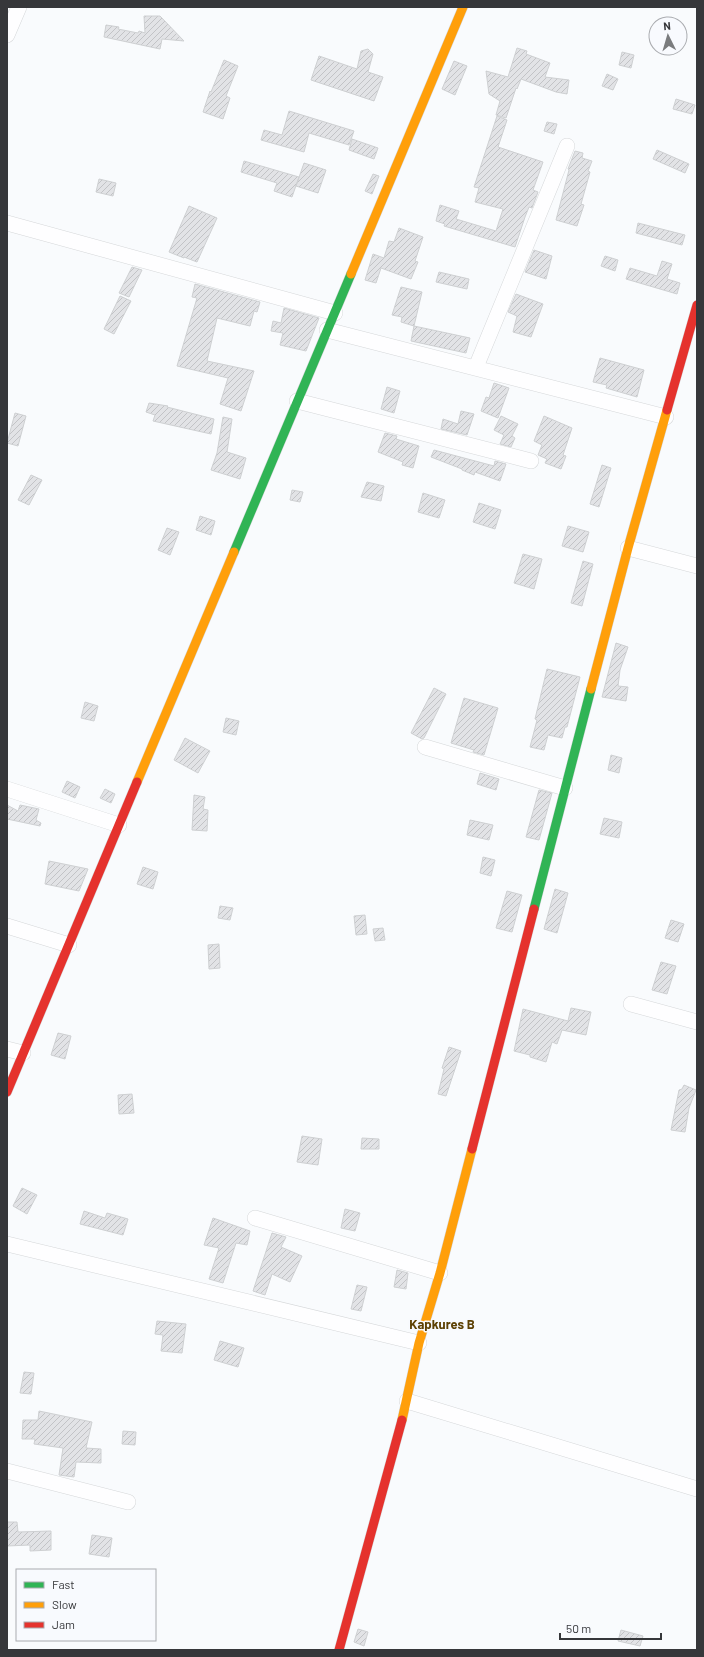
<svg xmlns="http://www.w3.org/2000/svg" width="704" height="1657" font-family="Barlow,sans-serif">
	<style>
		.building { fill: url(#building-hatch); stroke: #ced0d2 }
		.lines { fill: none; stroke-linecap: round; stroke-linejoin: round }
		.street-casing { stroke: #d6d8da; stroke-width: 16 }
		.fast-casing { stroke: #d6d8da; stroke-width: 10 }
		.slow-casing { stroke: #d6d8da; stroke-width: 10 }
		.jam-casing { stroke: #d6d8da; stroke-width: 10 }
		.street { stroke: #fefeff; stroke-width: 15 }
		.fast { stroke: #30b455; stroke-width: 9 }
		.slow { stroke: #ff9f0a; stroke-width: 9 }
		.jam { stroke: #e5322d; stroke-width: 9 }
		.labels { text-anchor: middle; stroke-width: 3; stroke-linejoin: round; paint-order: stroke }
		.quarter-label { font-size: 13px; font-weight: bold; fill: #5d4104; stroke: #f8fafe }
	</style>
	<defs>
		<pattern id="building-hatch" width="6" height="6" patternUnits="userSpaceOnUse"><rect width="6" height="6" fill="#e2e3e6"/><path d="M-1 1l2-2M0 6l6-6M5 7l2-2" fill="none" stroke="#c2c3c6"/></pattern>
	</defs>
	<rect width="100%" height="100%" fill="#f9fbfd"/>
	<!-- building -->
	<path class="building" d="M144,16h16l24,25 -22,-2 -2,10 -56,-12 2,-12 13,2 -1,2 20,4 1,-2 6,2z
		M517,48l10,3 -1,3 24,9 -5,14 24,3 -2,14 -11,-2 -35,-13 -4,10 -1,-1 -10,30 -10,-3 4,-14 -11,-7 -3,-23 22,6z
		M368,49l5,5 -5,18 15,5 -9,24 -63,-21 8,-24 38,13 4,-18z
		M622,52l12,3 -3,13 -12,-3z
		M224,60l14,6 -12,30 4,2 -7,21 -20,-7 7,-21 1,1z
		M454,61l13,5 -12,29 -13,-6z
		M607,74l11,5 -5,11 -11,-4z
		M676,99l19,6 -3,9 -19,-5z
		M289,111l65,20 -5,14 -40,-12 -5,19 -43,-12 3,-10 18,5z
		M497,116l10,4 -9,27 45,15 -10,28 5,2 -6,16 -3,-1 -4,10 -10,30 -71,-21 1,-2 -9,-3 4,-16 19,6 -3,8 40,12 7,-22 -28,-7 4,-14 -5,-1z
		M547,122l10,2 -3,10 -10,-3z
		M352,139l26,9 -4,11 -25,-9z
		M657,150l32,14 -4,9 -32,-14z
		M575,151l8,2 -1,5 10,3 -4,10 2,1 -9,32 3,1 -7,21 -21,-6 13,-50 -1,-1z
		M244,161l55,16 -7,20 -18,-6 3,-8 -36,-11z
		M304,163l22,7 -8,23 -22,-7z
		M373,174l6,2 -7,18 -7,-3z
		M99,179l17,4 -3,13 -17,-4z
		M189,206l28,12 -20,44 -13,-5v1l-15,-6z
		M638,223l47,12 -3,10 -46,-12z
		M399,228l24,9 -8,24 3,1 -7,17 -30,-11 -5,15 -11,-3 8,-26 11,4 5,-17 5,1z
		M534,250l18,6 -6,23 -21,-7z
		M605,256l13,4 -3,11 -14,-5z
		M662,261l10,3 -5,15 13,4 -3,11 -51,-15 4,-11 27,8z
		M132,267l10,3 -13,27 -10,-4z
		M439,272l30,7 -2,10 -31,-7z
		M195,284l65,18 -3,10 -3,-1 -4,15 -33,-8 -10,43 47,10 -13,40 -21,-7 8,-26 -51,-12 20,-68 -5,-1z
		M401,287l21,5 -8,34 -13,-4 1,-5 -10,-2z
		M516,294l27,10 -12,33 -18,-5 4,-16 -9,-4z
		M120,296l11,5 -17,33 -10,-5z
		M284,308l35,10 -13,33 -26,-6 3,-12 -12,-2 2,-10 8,2z
		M414,326l56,12 -4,15 -55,-12z
		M600,358l44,12 -7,27 -31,-9 1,-3 -14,-3z
		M494,383l15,5 -11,30 -17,-7 5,-14 3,1z
		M387,387l13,4 -6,22 -13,-4z
		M149,403l19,3 -1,1 47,12 -3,15 -58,-13 2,-6 -9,-3z
		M461,411l13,3 -7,21 -26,-6 2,-10 15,5z
		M15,413l11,3 -8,30 -11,-3z
		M501,416l17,8 -6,12 3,2 -4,9 -11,-3 4,-9 -10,-5z
		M544,416l28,12 -9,27 3,1 -5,13 -16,-6 2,-4 -9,-4 4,-10 -8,-4z
		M223,417l9,2 -5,33 19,6 -6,21 -29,-9 6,-17z
		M385,433l12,3 -1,3 23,7 -6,22 -11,-3 1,-3 -25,-10z
		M434,450l60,16 1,-5 11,3 -6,17 -25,-9 -1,3 -12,-5v-1l-31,-12z
		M602,465l9,3 -12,39 -9,-3z
		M31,475l11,5 -13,25 -11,-5z
		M367,482l17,4 -3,15 -20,-4z
		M292,490l11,2 -3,10 -10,-2z
		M423,493l22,7 -6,18 -21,-6z
		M479,503l22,7 -6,19 -22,-7z
		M200,516l15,5 -4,14 -15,-5z
		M568,526l21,6 -6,20 -21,-6z
		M167,528l12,4 -9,23 -12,-5z
		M523,554l19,5 -8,30 -20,-6z
		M583,561l10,3 -11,42 -11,-3z
		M616,643l12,4 -8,23 -2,16 10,1 -2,14 -24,-4z
		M547,669l33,8 -13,50h-2l-3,11 -14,-3 -4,15 -14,-3 7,-27 -2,-1z
		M434,688l12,6 -22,44 -2,1 -11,-6z
		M464,698l34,10 -14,47 -11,-3 1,-2 -23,-7z
		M85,702l13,4 -4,15 -13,-3z
		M226,718l13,3 -3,14 -13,-3z
		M185,738l25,13 -12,22 -24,-13z
		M611,755l11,3 -3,15 -11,-3z
		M480,773l19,6 -3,11 -19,-6z
		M67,781l13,6 -5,11 -13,-6z
		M105,789l10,5 -4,9 -11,-5z
		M539,790l13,3 -13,47 -13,-3z
		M194,795l11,2 -2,12 5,1 -1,21 -15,-1z
		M7,805l11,6 2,-6 19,4 -3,11 5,3 -1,3 -33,-7z
		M604,818l18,4 -3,16 -19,-4z
		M470,820l23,5 -4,15 -22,-5z
		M483,857l12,3 -4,16 -11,-3z
		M49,861l39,8 -9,22 -34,-7z
		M143,867l15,5 -5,17 -16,-5z
		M555,889l13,4 -11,40 -13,-4z
		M507,891l15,4 -10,37 -16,-4z
		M220,906l13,2 -3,12 -12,-2z
		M365,915l2,19 -11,1 -2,-19z
		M671,920l13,4 -6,18 -13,-4z
		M383,928l2,12 -10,1 -2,-12z
		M219,944l1,24 -11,1 -1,-24z
		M661,962l15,4 -9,28 -15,-4z
		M571,1008l20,4 -5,23 -24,-5 -5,14 -5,-2 -6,20 -16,-5v-2l-16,-4 9,-42 45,12z
		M58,1033l13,3 -6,23 -14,-4z
		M449,1047l12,4 -15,45 -8,-2 6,-25 -2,-1z
		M684,1085l12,5 -7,18 -4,24 -14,-2 8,-40 3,-1z
		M132,1094l2,19 -15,1 -1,-19z
		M302,1136l20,3 -4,26 -21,-3z
		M362,1138l17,1v10h-18z
		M22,1188l15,7 -10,19 -14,-8z
		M345,1209l15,4 -5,18 -14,-3z
		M84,1211l21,7 2,-5 21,6 -5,16 -43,-11z
		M213,1218l37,13 -3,14 -11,-2 -13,40 -14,-4 10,-31 -15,-3z
		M272,1233l14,4 -5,10 21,9 -12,26 -18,-8 -7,21 -12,-4z
		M397,1270l11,3 -2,16 -12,-2z
		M357,1285l10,2 -6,24 -10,-2z
		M157,1321l29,3 -4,29 -21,-2 2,-16 -8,-1z
		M220,1341l24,7 -6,19 -24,-7z
		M24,1372l10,1 -3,21 -11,-1z
		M39,1411l53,11 -6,26 15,1v14l-25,-1 -2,15 -15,-2 4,-27 -29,-4 1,-5h-13l1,-19h15z
		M123,1431l13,1 -1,13 -13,-1z
		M7,1522h10l1,10 33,-1v19l-21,1v-6l-23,1z
		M92,1535l20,3 -3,19 -20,-3z
		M358,1629l10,3 -4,14 -10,-4z
		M621,1630l22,6 -3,10 -22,-5z"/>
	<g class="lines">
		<!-- street casing -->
		<g class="street-casing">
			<path id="street" d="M7,35l12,-28
				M7,223l328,90
				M327,330l339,87
				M476,367l91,-221
				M297,401l234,60
				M628,548l69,18
				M425,747l140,41
				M7,789l112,36
				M7,926l62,19
				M631,1004l66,18
				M7,1049l16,4
				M255,1218l185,55
				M7,1244l412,99
				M407,1401l290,88
				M7,1471l121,31"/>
		</g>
		<!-- fast casing -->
		<g class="fast-casing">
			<path id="fast" d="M234,552l117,-278
				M534,909l57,-220"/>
		</g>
		<!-- slow casing -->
		<g class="slow-casing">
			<path id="slow" d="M351,274l112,-267
				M591,689l37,-141 39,-138
				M137,782l97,-230
				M402,1420l17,-77 21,-70 32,-124"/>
		</g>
		<!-- jam casing -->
		<g class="jam-casing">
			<path id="jam" d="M667,410l30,-105
				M7,1092l130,-310
				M472,1149l62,-240
				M339,1650l63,-230"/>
		</g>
		<!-- street -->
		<use href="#street" class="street"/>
		<!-- fast -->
		<use href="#fast" class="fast"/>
		<!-- slow -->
		<use href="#slow" class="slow"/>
		<!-- jam -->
		<use href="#jam" class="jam"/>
	</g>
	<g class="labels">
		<!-- quarter labels -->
		<g class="quarter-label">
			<text x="442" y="1329">Kapkures B</text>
		</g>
	</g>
	<!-- border -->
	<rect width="704" height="1657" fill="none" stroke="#36373a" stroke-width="16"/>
	<!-- legend -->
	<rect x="16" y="1569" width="140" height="72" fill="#f8fafe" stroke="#aaacb0"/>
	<rect x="24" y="1582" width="20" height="6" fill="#30b455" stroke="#aaacb0"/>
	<text x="52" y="1589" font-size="12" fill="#36373a">Fast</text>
	<rect x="24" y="1602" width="20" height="6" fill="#ff9f0a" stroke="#aaacb0"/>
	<text x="52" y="1609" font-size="12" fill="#36373a">Slow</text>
	<rect x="24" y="1622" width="20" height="6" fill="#e5322d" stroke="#aaacb0"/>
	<text x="52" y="1629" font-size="12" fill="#36373a">Jam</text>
	<!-- north arrow -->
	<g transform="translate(668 36) rotate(355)"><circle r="19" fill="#f8fafe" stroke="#aaacb0"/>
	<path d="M0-3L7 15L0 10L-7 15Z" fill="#7a7c7e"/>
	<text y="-6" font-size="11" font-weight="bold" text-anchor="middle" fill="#36373a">N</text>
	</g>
	<!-- scale -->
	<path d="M560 1633v6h101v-6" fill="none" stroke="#36373a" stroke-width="2"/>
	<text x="566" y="1633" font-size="12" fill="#36373a" stroke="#f8fafe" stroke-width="3" paint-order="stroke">50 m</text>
</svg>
